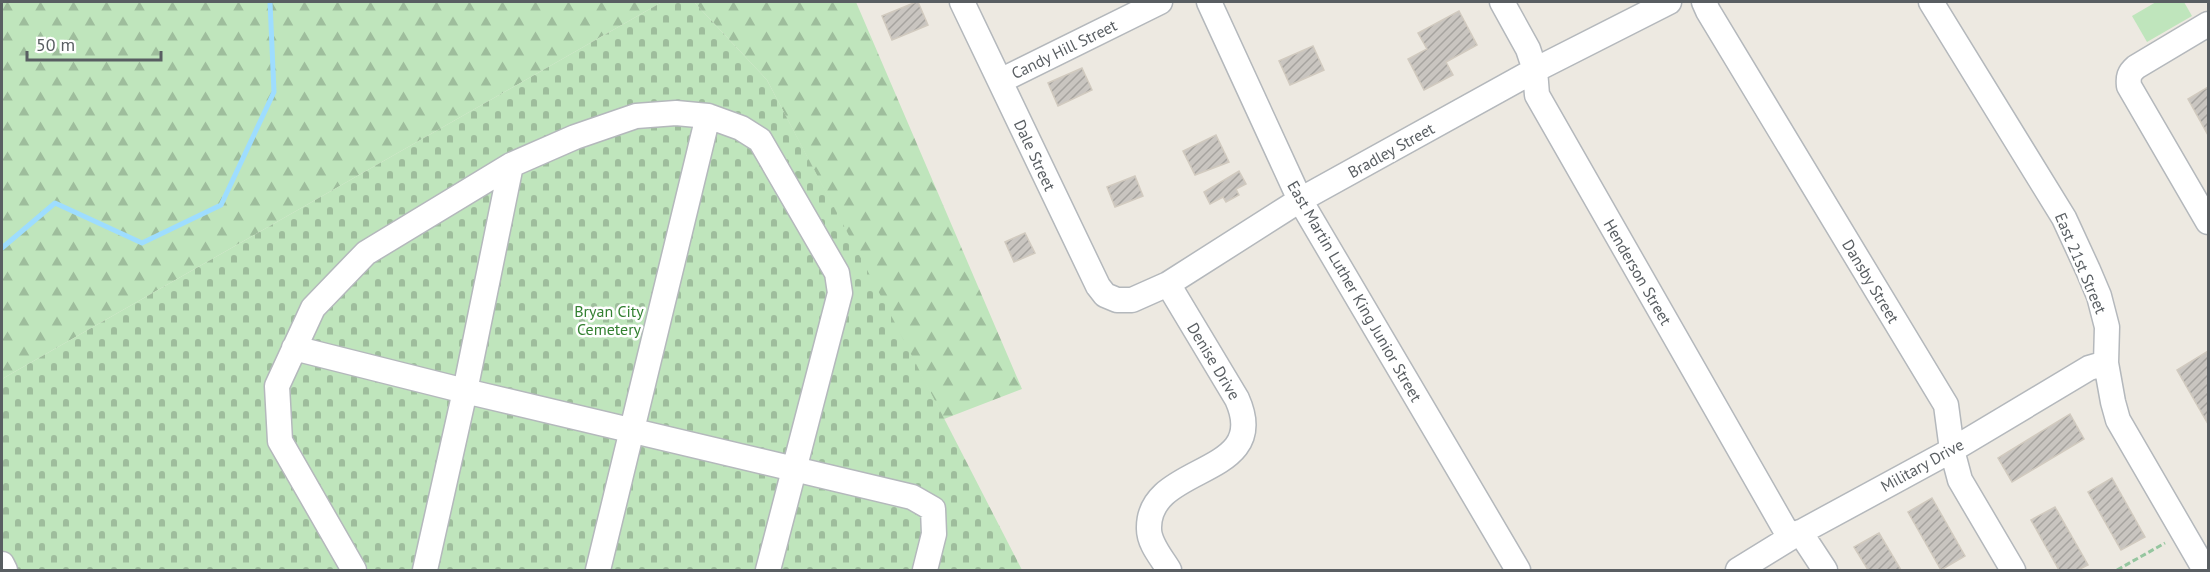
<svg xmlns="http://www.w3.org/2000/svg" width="2210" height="572" font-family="'PT Sans',sans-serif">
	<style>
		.forest { fill: url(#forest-firs) }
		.cemetery { fill: url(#cemetery-stones) }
		.green { fill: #bfe5bc }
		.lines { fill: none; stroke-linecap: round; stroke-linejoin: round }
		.stream { stroke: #9eddff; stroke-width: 5 }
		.building { fill: url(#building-hatch); stroke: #d1cabf; stroke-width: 1.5 }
		.minor-casing { stroke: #b4b8bc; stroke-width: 27 }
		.path { stroke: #95c69f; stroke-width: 3; stroke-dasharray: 6 3; stroke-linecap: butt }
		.minor { stroke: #fff; stroke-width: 24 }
		.labels { text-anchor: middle; stroke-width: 5; stroke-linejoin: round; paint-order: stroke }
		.street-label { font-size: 16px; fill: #595e62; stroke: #fff }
		.park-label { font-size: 16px; fill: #348132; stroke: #fff }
	</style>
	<defs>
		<pattern id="forest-firs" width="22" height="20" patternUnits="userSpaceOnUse" patternTransform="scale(1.5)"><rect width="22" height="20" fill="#bfe5bc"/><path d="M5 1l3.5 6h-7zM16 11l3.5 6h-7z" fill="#9ebd9c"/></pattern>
		<pattern id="cemetery-stones" width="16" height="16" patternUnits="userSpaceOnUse" patternTransform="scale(1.5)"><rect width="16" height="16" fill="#bfe5bc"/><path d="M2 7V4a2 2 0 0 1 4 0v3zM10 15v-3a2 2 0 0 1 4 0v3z" fill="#9ebd9c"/></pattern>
		<pattern id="building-hatch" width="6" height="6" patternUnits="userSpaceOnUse" patternTransform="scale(1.5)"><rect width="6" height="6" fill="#c9c5c0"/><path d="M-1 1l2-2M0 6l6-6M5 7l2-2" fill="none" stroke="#a6a39f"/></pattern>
	</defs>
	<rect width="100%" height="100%" fill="#ede9e1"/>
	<!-- forest -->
	<path class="forest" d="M2,2h660l-660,377z
		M694,2h162l166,387 -78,30 -177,-339z"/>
	<!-- cemetery -->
	<path class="cemetery" d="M662,2h32l73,78 128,243 127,247h-1020v-191z"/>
	<!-- green -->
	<path class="green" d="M2156,2h28l8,14 -45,26 -15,-26z"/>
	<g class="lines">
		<!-- stream -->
		<path class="stream" d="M2,248l53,-45 87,40 79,-38 53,-113 -4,-90"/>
	</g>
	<!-- building -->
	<path class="building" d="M916,2h2l10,23 -36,15 -10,-24z
		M1459,11l18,34 -31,17 7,13 -29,15 -16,-31 19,-10 -9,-16z
		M1313,46l11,24 -34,15 -11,-24z
		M1082,68l10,22 -34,16 -10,-23z
		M2208,87v48l-20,-36z
		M1216,135l13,27 -34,13 -12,-24z
		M1239,171l7,13 -10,5 3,6 -13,7 -3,-5 -13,7 -6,-12z
		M1135,176l8,20 -28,11 -8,-20z
		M1025,233l10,20 -21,9 -9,-20z
		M2208,351v73l-31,-54z
		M2070,414l14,25 -72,43 -14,-24z
		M2112,478l33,59 -24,13 -33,-58z
		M1932,498l33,58 -24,14 -33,-58z
		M2055,507l33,58 -10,5h-19l-28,-50z
		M1879,533l22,37h-33l-14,-23z"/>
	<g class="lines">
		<!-- minor casing -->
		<g class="minor-casing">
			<path id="minor" d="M962,2l136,284 7,9 12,5h15l36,-16 132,-84 235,-130 134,-68
				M1209,2l91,198 218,370
				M1502,2l26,47 7,21 2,25 253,443
				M1704,2l4,9 238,394 6,45 8,30 53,90
				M1931,2l133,216 24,52 11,26 8,31 -1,36 7,39 5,18 87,150
				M2208,24l-72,43c-7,6 -8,10 -7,19l79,136
				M1000,81l160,-79
				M1168,284l69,115c36,80 -90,63 -88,130 0,15 13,29 20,41
				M294,348l171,43 447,106 21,12 1,25 -9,36
				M1800,532l25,38
				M2,564l3,6
				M354,570l-74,-129 -3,-55 36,-78 53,-55 145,-88 64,-28 61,-21 40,-3 32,3 33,12 19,12 77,133 3,20 -72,277
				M425,570l40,-179 46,-226
				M598,570l110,-454
				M1738,570l52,-32 162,-88 137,-82 17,-5"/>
		</g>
		<!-- path -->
		<path class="path" d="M2117,570l48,-27"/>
		<!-- minor -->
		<use href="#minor" class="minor"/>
	</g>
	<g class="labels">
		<!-- street labels -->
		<g class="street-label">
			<text transform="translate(1064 49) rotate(-26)" y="6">Candy Hill Street</text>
			<text transform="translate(1391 150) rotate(-29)" y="6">Bradley Street</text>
			<text transform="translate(1035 155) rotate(65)" y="6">Dale Street</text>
			<text transform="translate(2081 263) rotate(67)" y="6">East 21st Street</text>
			<text transform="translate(1638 272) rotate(60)" y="6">Henderson Street</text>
			<text transform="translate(1871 281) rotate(59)" y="6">Dansby Street</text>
			<text transform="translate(1355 291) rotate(60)" y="6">East Martin Luther King Junior Street</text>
			<text transform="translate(1214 361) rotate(59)" y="6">Denise Drive</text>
			<text transform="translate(1922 465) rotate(-29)" y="6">Military Drive</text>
		</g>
		<!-- park labels -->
		<g class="park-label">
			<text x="609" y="317">Bryan City<tspan x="609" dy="18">Cemetery</tspan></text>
		</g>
	</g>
	<!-- border -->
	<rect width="2210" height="572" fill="none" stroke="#595e62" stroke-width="6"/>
	<!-- scale -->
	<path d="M27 51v9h134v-9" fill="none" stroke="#595e62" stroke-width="3"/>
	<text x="36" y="51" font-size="18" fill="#595e62" stroke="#ffffff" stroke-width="4.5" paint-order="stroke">50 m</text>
</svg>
